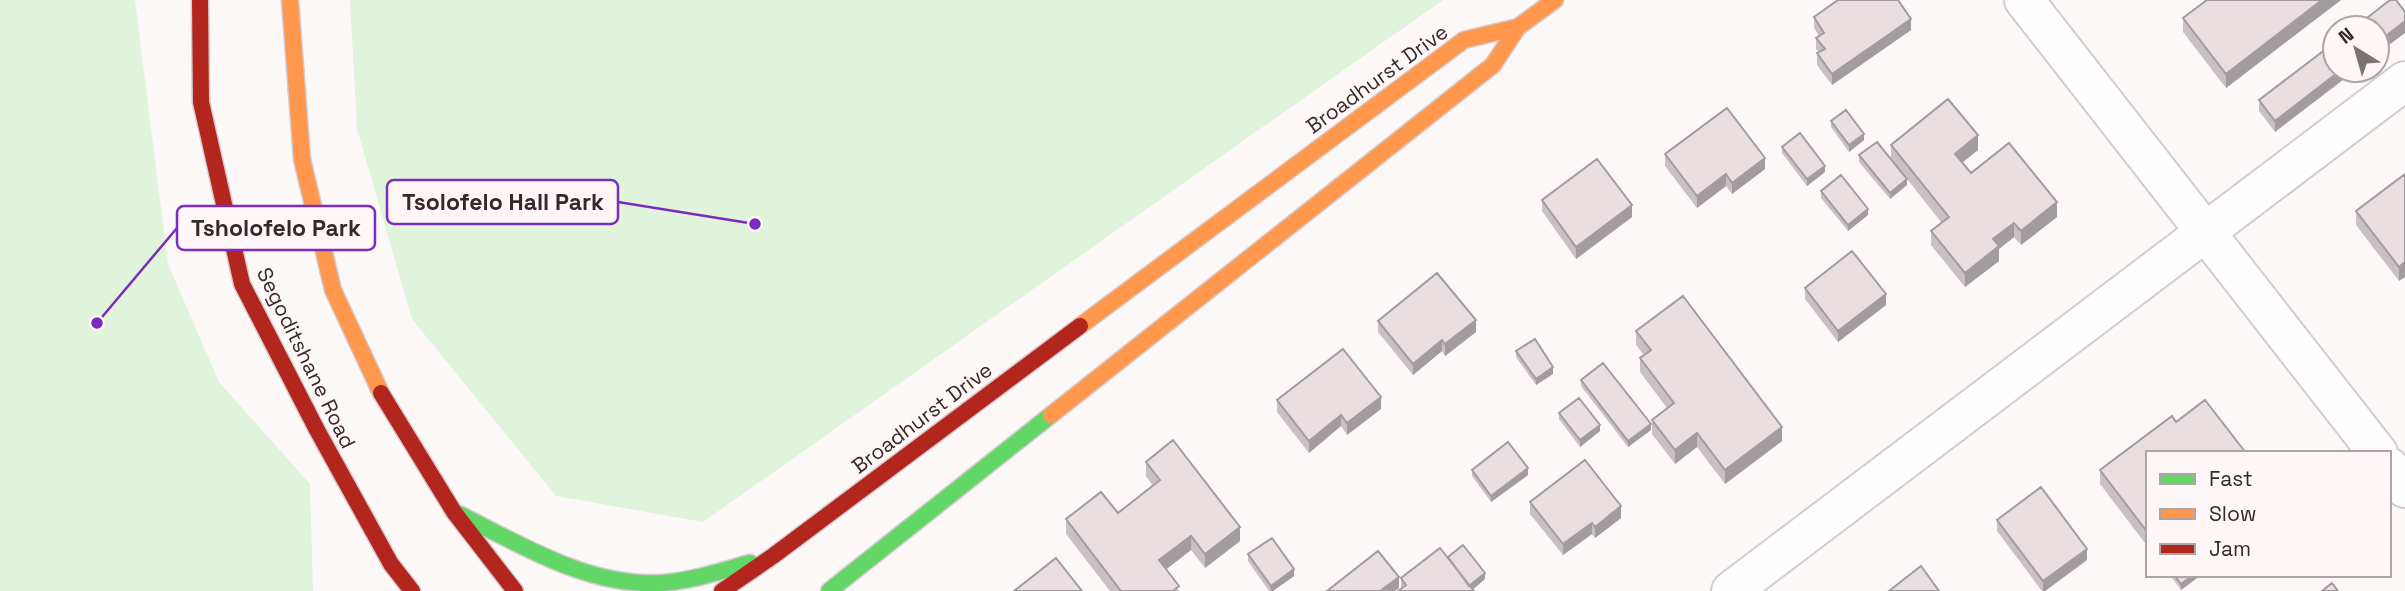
<svg xmlns="http://www.w3.org/2000/svg" width="2405" height="591" font-family="'Space Grotesk',sans-serif">
	<style>
		.green { fill: #e0f3db }
		.lines { fill: none; stroke-linecap: round; stroke-linejoin: round }
		.street-casing { stroke: #d5cbcd; stroke-width: 42 }
		.fast-casing { stroke: #d5cbcd; stroke-width: 19 }
		.slow-casing { stroke: #d5cbcd; stroke-width: 19 }
		.jam-casing { stroke: #d5cbcd; stroke-width: 19 }
		.street { stroke: #fffefe; stroke-width: 38 }
		.fast { stroke: #63d668; stroke-width: 16 }
		.slow { stroke: #ff974d; stroke-width: 16 }
		.jam { stroke: #b3261e; stroke-width: 16 }
		.wall { fill: #c8c0c2 }
		.shaded-wall { fill: #a39c9e }
		.building { fill: #e9dfe1; stroke: #a39c9e; stroke-width: 2 }
		.labels { text-anchor: middle; stroke-width: 5; stroke-linejoin: round; paint-order: stroke }
		.street-label { font-size: 21px; fill: #37282b; stroke: #fef6f7 }
		.leader { fill: none; stroke: #7b2cbf; stroke-width: 2.5 }
		.callout-dot { fill: #7b2cbf; stroke: #fef6f7; stroke-width: 2.5 }
		.callout { fill: #fef6f7; stroke: #7b2cbf; stroke-width: 2.5 }
		.callout-label { font-size: 23px; text-anchor: middle; font-weight: bold; fill: #37282b }
	</style>
	<rect width="100%" height="100%" fill="#fcf8f8"/>
	<!-- green -->
	<path class="green" d="M0,0h135l33,264 51,118 91,102 3,107h-313z
		M350,0h1093l-740,522 -147,-26 -144,-177 -55,-190z"/>
	<g class="lines">
		<!-- street casing -->
		<g class="street-casing">
			<path id="street" d="M2024,0l354,453
				M2389,467l16,21
				M1731,591l674,-510"/>
		</g>
		<!-- fast casing -->
		<g class="fast-casing">
			<path id="fast" d="M459,514c62,31 130,73 202,69 30,-2 60,-12 89,-20
				M829,591l222,-176"/>
		</g>
		<!-- slow casing -->
		<g class="slow-casing">
			<path id="slow" d="M290,0l12,159 31,131 48,103
				M1080,326l384,-286 54,-13
				M1051,415l442,-350 25,-38 37,-27"/>
		</g>
		<!-- jam casing -->
		<g class="jam-casing">
			<path id="jam" d="M200,0l1,102 41,182 75,146 74,134 21,27
				M381,393l73,119 61,79
				M722,591l51,-35 307,-230"/>
		</g>
		<!-- street -->
		<use href="#street" class="street"/>
		<!-- fast -->
		<use href="#fast" class="fast"/>
		<!-- slow -->
		<use href="#slow" class="slow"/>
		<!-- jam -->
		<use href="#jam" class="jam"/>
	</g>
	<!-- wall -->
	<path class="wall" d="M2341,0l-115,88 -43,-56v-14z
		M1814,17l97,13 -79,55 -15,-20v-12l2,-1 -3,-3v-11l3,-2 -5,-8z
		M2335,42l-60,90 -16,-21v-11z
		M1831,121l33,19 -15,12 -18,-25z
		M1891,145l87,5 -16,13 9,10 86,44 -36,28 -7,-8 -15,12v12l-34,26 -34,-42v-14l10,-9 -34,-43v6l-17,14 -31,-37v-7l32,4z
		M1782,147l43,25 -18,14 -25,-33z
		M1665,154l100,15 -33,25 -6,-8 -29,22 -32,-42z
		M2405,174l-6,107 -43,-56v-14z
		M1821,191l47,24 -20,16 -27,-33z
		M1542,200l90,17 -56,42 -34,-48z
		M1805,288l81,17 -48,37 -33,-43z
		M1378,321l98,11 -31,24 -3,-5 -29,24 -35,-43z
		M1636,331l146,110 -57,43 -28,-37 -22,17 -23,-30v-14l15,-12 -27,-36v-14l4,-3 -8,-10z
		M1516,351l37,23 -17,11 -20,-28z
		M1581,380l70,50 -23,17 -47,-61z
		M1277,400l104,9 -34,26 -6,-9 -32,27 -32,-41z
		M1559,413l41,18 -20,16 -21,-28z
		M2176,422l-28,31v94l-48,-63v-14z
		M1146,462l94,79 -35,27 -14,-18 -25,19 13,22h-69l-44,-57v-15l52,-6 35,-27 -7,-10z
		M1472,470l56,5 -37,27 -19,-26z
		M1530,502l91,16 -26,20 -3,-4 -29,21 -33,-41z
		M1997,520l90,40 -42,31h-3l-45,-60z
		M1248,554l46,22 -21,15h-4l-21,-30z
		M1448,557l37,22 -13,11 -71,-1v-11z
		M2170,575h31l-20,15z"/>
	<!-- shaded-wall -->
	<path class="shaded-wall" d="M2322,0h19l-115,88v-14z
		M1911,19v11l-79,55v-11z
		M2405,21v12l-28,21v-11z
		M2341,70h15l-81,62v-11z
		M1864,134v6l-15,12v-7z
		M1978,135v15l-23,18v-14z
		M1765,158v11l-33,25v-11z
		M1825,166v6l-18,14v-7z
		M1726,174v12l-29,22v-12z
		M1907,179v6l-17,14v-6z
		M2057,202v15l-36,28v-14z
		M1632,205v12l-56,42v-12z
		M1868,209v6l-20,16v-6z
		M2014,223v14l-15,12v12l-34,26v-14l28,-34z
		M2405,262v15l-6,4v-14z
		M1886,294v11l-48,37v-11z
		M1476,320v12l-31,24v-12z
		M1442,340v11l-29,24v-11z
		M1553,367v7l-17,11v-6z
		M1381,397v12l-34,26v-12z
		M1341,415v11l-32,27v-12z
		M1651,424v6l-23,17v-6z
		M1600,425v6l-20,16v-7z
		M1782,427v14l-57,43v-14z
		M1697,433v14l-22,17v-14z
		M1528,468v7l-37,27v-6z
		M1621,506v12l-26,20v-11z
		M1592,523v11l-29,21v-11z
		M1240,527v14l-35,27v-14z
		M1191,536v14l-32,25v-15z
		M2087,549v11l-42,31h-2v-10z
		M1294,569v7l-21,15h-2v-5z
		M1485,573v6l-14,12 -2,-5z
		M2193,575h8l-20,15v-6z
		M1399,577v11l-4,3h-15z"/>
	<!-- building -->
	<path class="building" d="M1838,0h60l13,19 -79,55 -15,-21 8,-4 -9,-11 8,-5 -10,-16z
		M2207,0h115l-96,74 -43,-56z
		M2390,0h6l9,12v9l-28,22v-15h-23z
		M2335,42v28h6l-66,51 -16,-21z
		M1948,99l30,36 -23,19 16,19 38,-30 48,59 -36,29 -7,-8 -21,16 6,7 -34,27 -34,-42 18,-14 -58,-72z
		M1727,108l38,50 -33,25 -6,-9 -29,22 -32,-42z
		M1846,110l18,24 -15,11 -18,-24z
		M1800,133l25,33 -18,13 -25,-32z
		M1877,142l30,37 -17,14 -31,-38z
		M1597,159l35,46 -56,42 -34,-47z
		M2405,174v88l-6,5 -43,-56z
		M1841,175l27,34 -20,16 -27,-34z
		M1852,251l34,43 -48,37 -33,-43z
		M1437,273l39,47 -31,24 -3,-4 -29,24 -35,-43z
		M1683,296l99,131 -57,43 -28,-37 -22,17 -23,-30 22,-17 -34,-45 11,-8 -15,-19z
		M1535,339l18,28 -17,12 -20,-28z
		M1343,349l38,48 -34,26 -6,-8 -32,26 -32,-41z
		M1603,363l48,61 -23,17 -47,-61z
		M1579,398l21,27 -20,15 -21,-27z
		M2205,400l41,53h-98v80l-48,-63 72,-54 4,6z
		M1173,440l67,87 -35,27 -14,-18 -32,24 20,26 -6,5h-52l-55,-72 35,-27 17,21 42,-33 -14,-18z
		M1508,442l20,26 -37,28 -19,-26z
		M1585,460l36,46 -26,21 -3,-4 -29,21 -33,-42z
		M2041,487l46,62 -44,32 -46,-61z
		M1272,538l22,31 -23,17 -23,-32z
		M1463,545l22,28 -16,13 -21,-29z
		M1440,548l34,43h-76l8,-6 -5,-7z
		M1378,551l21,26 -19,14h-53z
		M1056,558l26,33h-68z
		M1921,566l18,25h-50z
		M2174,575h19l-12,9z
		M2332,583l6,8h-16z"/>
	<g class="labels">
		<!-- street labels -->
		<g class="street-label">
			<text transform="translate(1377 79) rotate(-36)" y="7">Broadhurst Drive</text>
			<text transform="translate(306 358) rotate(64)" y="7">Segoditshane Road</text>
			<text transform="translate(922 418) rotate(-37)" y="7">Broadhurst Drive</text>
		</g>
	</g>
	<!-- callouts -->
	<path class="leader" d="M755 224L618 202M97 323L177 228"/>
	<g class="callout-dot">
		<circle cx="755" cy="224" r="7"/>
		<circle cx="97" cy="323" r="7"/>
	</g>
	<g class="callout">
		<rect x="387" y="180" width="231" height="44" rx="7"/>
		<rect x="177" y="206" width="198" height="44" rx="7"/>
	</g>
	<g class="callout-label">
		<text x="503" y="210">Tsolofelo Hall Park</text>
		<text x="276" y="236">Tsholofelo Park</text>
	</g>
	<!-- legend -->
	<rect x="2146" y="451" width="245" height="126" fill="#fef6f7" stroke="#aea4a5" stroke-width="2"/>
	<rect x="2160" y="474" width="35" height="10" fill="#63d668" stroke="#aea4a5" stroke-width="2"/>
	<text x="2209" y="486" font-size="21" fill="#37282b">Fast</text>
	<rect x="2160" y="509" width="35" height="10" fill="#ff974d" stroke="#aea4a5" stroke-width="2"/>
	<text x="2209" y="521" font-size="21" fill="#37282b">Slow</text>
	<rect x="2160" y="544" width="35" height="10" fill="#b3261e" stroke="#aea4a5" stroke-width="2"/>
	<text x="2209" y="556" font-size="21" fill="#37282b">Jam</text>
	<!-- north arrow -->
	<g transform="translate(2356 49) rotate(323)"><circle r="33" fill="#fef6f7" stroke="#aea4a5" stroke-width="2"/>
	<path d="M0-5L12 26L0 18L-12 26Z" fill="#7c7173"/>
	<text y="-10" font-size="19" font-weight="bold" text-anchor="middle" fill="#37282b">N</text>
	</g>
</svg>
